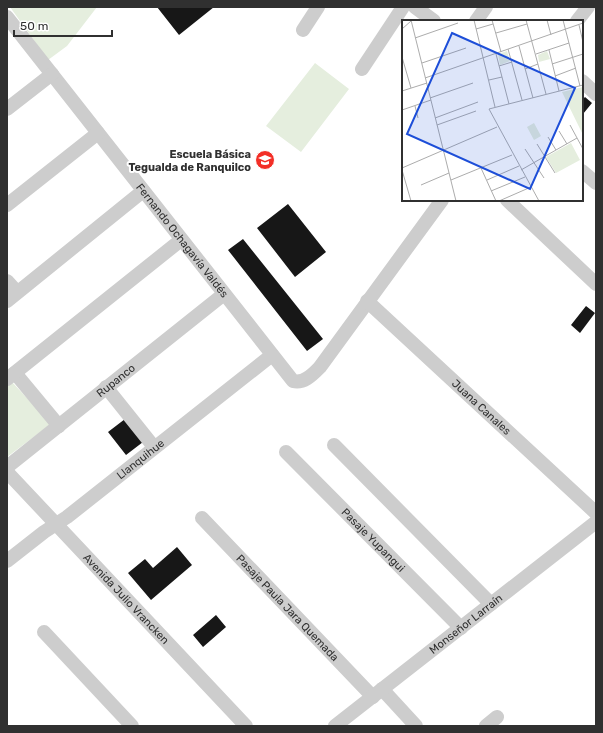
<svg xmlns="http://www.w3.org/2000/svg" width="603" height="733" font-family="Rubik,sans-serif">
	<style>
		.green { fill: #e5eede }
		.building { fill: #171717 }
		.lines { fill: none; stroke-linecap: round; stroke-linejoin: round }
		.minor { stroke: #cdcdcd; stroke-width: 14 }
		.labels { text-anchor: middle; stroke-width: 4; stroke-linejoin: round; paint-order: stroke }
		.poi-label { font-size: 11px; font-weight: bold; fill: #303030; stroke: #fff; text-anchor: end }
		.street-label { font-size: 11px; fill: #303030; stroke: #fff }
		.inset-road { fill: none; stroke: #acacac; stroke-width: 1 }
		.view { fill: #1d4ed8; fill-opacity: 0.15; stroke: #1d4ed8; stroke-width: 2 }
		.inset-edge { fill: none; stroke: #303030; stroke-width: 2 }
	</style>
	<rect width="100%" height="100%" fill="#fff"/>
	<!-- green -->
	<path class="green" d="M10,7h87l-30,39 -19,14z
		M315,63l34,26 -48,63 -35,-26z
		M12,382l39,42 -44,33v-71z"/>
	<!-- building -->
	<path class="building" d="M157,7h57l-35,28z
		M585,97l7,6 -9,11 -1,-1v-13z
		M288,204l38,48 -31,25 -38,-49z
		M243,239l80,100 -16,12 -79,-101z
		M586,306l9,7 -15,20 -9,-8z
		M125,419l18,23 -17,13 -18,-23z
		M177,547l15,18 -41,35 -23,-27 17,-14 8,9z
		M216,615l10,12 -23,20 -10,-12z"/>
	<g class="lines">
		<!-- minor -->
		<g class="minor">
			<path d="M415,7l19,14"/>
			<path id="s1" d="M7,17l286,364c11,3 20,-7 27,-14l122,-167"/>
			<path d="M476,21l10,-14"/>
			<path d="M577,21l11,-14"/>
			<path d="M303,30l15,-23"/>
			<path d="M362,69l41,-62"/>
			<path d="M582,81l14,13"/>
			<path d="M7,109l45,-35"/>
			<path d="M582,171l14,12"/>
			<path d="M507,200l89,84"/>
			<path d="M7,205l91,-72"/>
			<path d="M7,281l10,11"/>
			<path d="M7,301l136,-110"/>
			<path id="s2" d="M367,301l229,212"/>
			<path d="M15,373l44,53"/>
			<path d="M7,379l174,-139"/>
			<path d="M106,387l48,60"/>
			<path d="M334,445l157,159"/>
			<path id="s3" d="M286,452l175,176"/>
			<path id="s4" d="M7,467l217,-173"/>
			<path id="s5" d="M7,472l239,254"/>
			<path id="s6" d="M202,518l171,179"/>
			<path id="s7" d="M7,561l37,-29 23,-15 205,-162"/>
			<path d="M44,632l88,94"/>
			<path d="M382,689l34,37"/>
			<path id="s8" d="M335,726l261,-204"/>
			<path d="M486,726l11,-9"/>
		</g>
	</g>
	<!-- icons -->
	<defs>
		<g id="school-disc" transform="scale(1)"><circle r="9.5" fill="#f32f27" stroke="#fff"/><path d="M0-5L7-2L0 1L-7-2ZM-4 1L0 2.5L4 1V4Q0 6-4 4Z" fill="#fff"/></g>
	</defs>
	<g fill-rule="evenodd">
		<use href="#school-disc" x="265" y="160"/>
	</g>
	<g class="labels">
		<!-- poi labels -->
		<g class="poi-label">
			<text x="251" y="158">Escuela Básica<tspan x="251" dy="13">Tegualda de Ranquilco</tspan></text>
		</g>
		<!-- street labels -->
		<g class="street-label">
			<text dy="4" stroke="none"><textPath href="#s1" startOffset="284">Fernando Ochagavía Valdés</textPath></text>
			<text dy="4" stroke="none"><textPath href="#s4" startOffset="139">Rupanco</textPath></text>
			<text dy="4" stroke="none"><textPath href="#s2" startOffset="156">Juana Canales</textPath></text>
			<text dy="4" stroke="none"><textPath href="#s7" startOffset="168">Llanquihue</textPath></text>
			<text dy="4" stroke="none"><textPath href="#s3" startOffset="124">Pasaje Yupangui</textPath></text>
			<text dy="4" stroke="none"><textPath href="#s5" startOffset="174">Avenida Julio Vrancken</textPath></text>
			<text dy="4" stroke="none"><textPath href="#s6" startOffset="124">Pasaje Paula Jara Quemada</textPath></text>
			<text dy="4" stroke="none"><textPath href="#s8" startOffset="166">Monseñor Larraín</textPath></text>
		</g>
	</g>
	<!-- overview -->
	<g transform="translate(402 20)">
		<rect width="181" height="181" fill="#fff"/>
		<path d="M105,31l3,10 -10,4 -2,-11zM145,31l3,8 -11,3 -1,-7zM181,67v48l-21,-43zM132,103l7,13 -7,4 -7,-13zM169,123l9,17 -24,13 -10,-16z" fill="#e5eede"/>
		<path class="inset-road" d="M9,0l45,181M72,0l21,87M90,0l9,32M124,0l20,74M145,0l4,15M161,0l17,66M177,5l4,17M0,9l9,-8M74,9l17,-5M94,13l31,-9M13,18l43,-15M117,26l14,52M106,29l14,51M147,30l10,41M94,34l13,50M134,34l33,-11M0,37l9,31M20,43l44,-15M150,44l31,-10M97,46l13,-4M123,49l13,-5M153,56l21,-8M23,58l158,-55M87,60l13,-3M0,71l25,-8M28,78l43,-15M13,86l3,12M0,90l29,-10M33,98l43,-16M35,105l39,-14M168,105l13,24M157,111l8,13M146,117l8,13M135,124l18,29M123,129l19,29M0,148l95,-41M79,148l15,33M0,150l9,31M119,150l56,-32M49,160l61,-25M85,160l32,-14M19,165l28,-12M89,171l34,-14M97,181l32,-14M137,181l-50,-92 94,-24"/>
		<path class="view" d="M50,13l123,55 -45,101 -123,-55z"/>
		<rect width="181" height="181" class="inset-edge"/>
	</g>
	<!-- border -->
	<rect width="603" height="733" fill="none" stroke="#303030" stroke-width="16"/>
	<!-- scale -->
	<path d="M14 30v6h98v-6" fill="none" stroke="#303030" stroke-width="2"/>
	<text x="20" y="30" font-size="12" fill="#303030" stroke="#ffffff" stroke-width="3" paint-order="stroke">50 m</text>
</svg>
